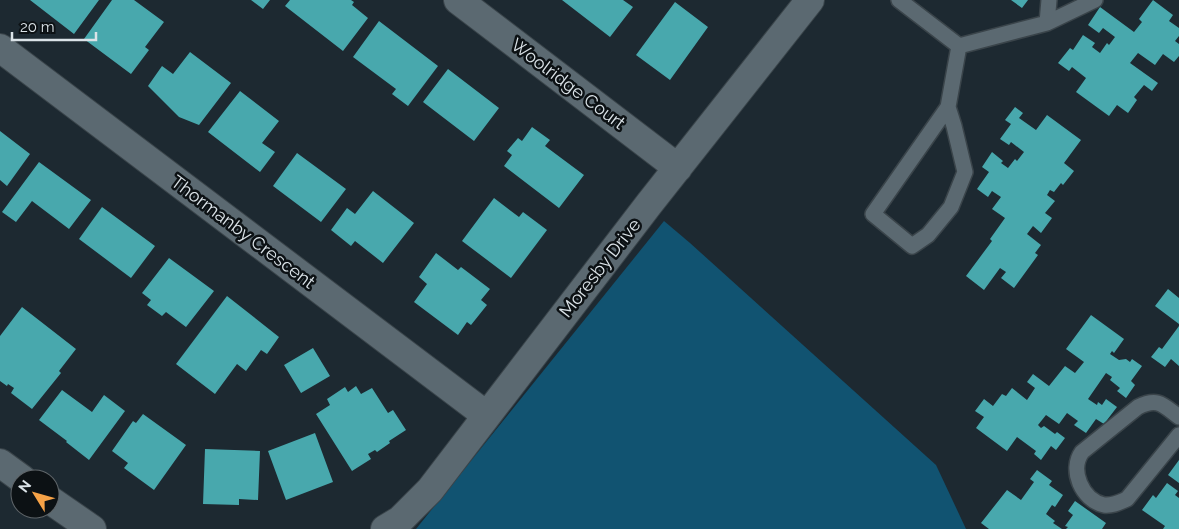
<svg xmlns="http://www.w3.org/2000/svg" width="1179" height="529" font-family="Raleway,sans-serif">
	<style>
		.green { fill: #115371 }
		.building { fill: #48a8ad }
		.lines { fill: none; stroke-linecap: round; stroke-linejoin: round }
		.service-casing { stroke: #3a444a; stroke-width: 18 }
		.minor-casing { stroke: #3a444a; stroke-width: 30 }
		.service { stroke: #5b6971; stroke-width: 15 }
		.minor { stroke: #5b6971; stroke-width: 28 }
		.labels { text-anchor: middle; stroke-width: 5; stroke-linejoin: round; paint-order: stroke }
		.street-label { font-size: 18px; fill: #dbe3e8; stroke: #0c1114 }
	</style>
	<rect width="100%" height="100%" fill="#1d2931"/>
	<!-- green -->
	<path class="green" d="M664,221l26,22 246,222 30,64h-550z"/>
	<!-- building -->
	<path class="building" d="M30,0h69l-25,34z
		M112,0h22l30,22 -19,25 4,3 -18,24 -47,-35z
		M251,0h19l-7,9z
		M290,0h61l3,2 -2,3 16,13 -25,33 -58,-45z
		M562,0h61l10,7 -23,30z
		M1011,0h17l-6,8z
		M1153,0l20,15 -4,6 10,7v8l-4,5 4,3v12l-5,6 -11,-8 -8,11 -17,-12 -8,10 28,20 -6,8 -8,-6 -10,12 3,3 -9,13 -11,-8 -8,11 -33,-24 10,-14 -14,-11 -3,4 -11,-8 12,-15 3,2 10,-15 12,8 -3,4 8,6 7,-10 2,2 6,-8 -12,-9 -4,5 -11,-8 12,-18 34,25 8,-10 -3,-3z
		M675,2l33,25 -38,53 -34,-25z
		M379,21l59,45 -30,40 -16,-12 4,-5 -43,-32z
		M190,52l41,31 -32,42 -20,-8 -31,-31 14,-20 11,8z
		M448,69l51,39 -25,33 -51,-39z
		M240,91l39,30 -17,22 13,9 -15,20 -52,-40z
		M1015,107l8,6 -4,5 17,12 11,-15 34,25 -17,23 10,8 -11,14 -2,-2 -7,9 -4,-2 -3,5 8,6 -10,12 7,5 -11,15 -8,-7 -6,8 14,11 -6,8 3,2 -24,33 -13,-10 5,-6 -6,-4 -16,22 -18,-14 26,-35 -2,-2 15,-21 -13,-9 9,-12 -9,-6 -4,6 -11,-8 12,-17 -7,-5 10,-15 11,9 -2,2 7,5 7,-9 2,2 7,-9 -13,-10 -2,3 -9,-6 11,-15 -6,-4z
		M532,127l18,13 -5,6 39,29 -25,33 -55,-42 8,-11 -5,-4 11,-13 4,3z
		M0,131l30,23 -23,32 -7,-6z
		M297,153l49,36 -25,33 -48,-36z
		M39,162l52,38 -22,29 -37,-28 -16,21 -14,-10z
		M373,191l41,32 -31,40 -28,-22 -4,5 -20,-16 16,-22 8,6z
		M494,198l25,19 4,-5 24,18 -36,48 -49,-37z
		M102,207l53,39 -24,32 -52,-39z
		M436,253l22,17 3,-3 29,22 -9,11 6,5 -16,20 -4,-3 -9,13 -44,-33 13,-18 -8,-7z
		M169,258l45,33 -28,36 -20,-15 -4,4 -15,-11 4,-5 -9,-7z
		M1168,289l11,9v26l-24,-18z
		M227,296l52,41 -12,17 -6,-4 -15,21 -9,-7 -22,30 -39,-30z
		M22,307l54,42 -17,22 2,2 -29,36 -21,-16 3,-5 -6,-4 -1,2 -7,-5v-45z
		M1091,315l33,24 -10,14 -2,-2 -2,3 9,6 7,-1 4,3 2,-3 10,7 -11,15 4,4 -9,13 -9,-7 3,-3 -10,-8 2,-3 -6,-4 -18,26 9,6 1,-3 4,3 4,-6 11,8 -13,17 -8,-5 -10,14 -12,-8 4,-4 -11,-8 -8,11 -13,-9 -8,10 3,3 3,-2 11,8 2,-2 8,6 -9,12 -5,-4 -10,14 -7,-6 2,-3 -19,-14 -10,14 -31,-23 8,-11 -9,-6 9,-12 9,7 9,-12 4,2 6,-8 15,12 8,-12 -8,-6 6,-8 16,12 16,-20 10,7 9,-11 -18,-13z
		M1179,326v40l-8,-7 -6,8 -14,-10 8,-10 3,2z
		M313,348l17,28 -29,17 -17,-28z
		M356,386l5,8 11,-6 16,25 5,-3 13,20 -17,11 1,2 -13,9 -2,-2 -7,4 3,5 -19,12 -36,-57 14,-9 -3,-6 18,-12 3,5z
		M62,390l30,22 12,-17 21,16 -36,49 -23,-18 1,-1 -28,-21z
		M143,414l43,31 -32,45 -30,-22 4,-5 -16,-12 21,-30 3,2z
		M315,433l18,49 -47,18 -18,-49z
		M205,449l55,2 -2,49 -19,-1v6l-36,-1z
		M1179,460v23l-11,-8z
		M1037,470l15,11 -3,4 14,10 -8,12 -3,-2 -6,9 9,7 -2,2 9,6h-73l-8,-6 26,-33 14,10 13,-18 -4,-3z
		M1167,483l11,8 -3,4 4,3v31h-16l2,-3 -23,-16 11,-15 3,3z
		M1075,501l31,22 -4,6h-36l2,-2 -3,-1 8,-11 -5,-4z"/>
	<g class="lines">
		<!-- service casing -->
		<g class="service-casing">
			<path id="service" d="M899,0l60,46 88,-23 48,-23
				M1047,23l2,-23
				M948,107l-75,107 39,32 16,-11 23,-28 14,-35 -11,-46 -6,-19 11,-61
				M1179,417c-16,-12 -21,-20 -41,-10l-56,45c-13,18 0,48 22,53 9,1 16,-3 23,-6l52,-64"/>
		</g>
		<!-- minor casing -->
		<g class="minor-casing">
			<path id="minor" d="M458,0l220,168
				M0,48l486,367
				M0,463l22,16
				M50,500l42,29
				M385,529l15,-9 30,-30 219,-286 161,-204"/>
		</g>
		<!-- service -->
		<use href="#service" class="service"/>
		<!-- minor -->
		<use href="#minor" class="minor"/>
	</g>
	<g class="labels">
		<!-- street labels -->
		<g class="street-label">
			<text transform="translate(568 84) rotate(37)" y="6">Woolridge Court</text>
			<text transform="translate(243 232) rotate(37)" y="6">Thormanby Crescent</text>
			<text transform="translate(600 268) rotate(-52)" y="6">Moresby Drive</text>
		</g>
	</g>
	<!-- north arrow -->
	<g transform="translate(35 494) rotate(307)"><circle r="24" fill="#0c1114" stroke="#5f6569"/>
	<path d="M0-4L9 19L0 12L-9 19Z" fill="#f6a247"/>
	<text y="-8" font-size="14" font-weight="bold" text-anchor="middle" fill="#dbe3e8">N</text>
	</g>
	<!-- scale -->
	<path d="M12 32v8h84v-8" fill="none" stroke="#dbe3e8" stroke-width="2.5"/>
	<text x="20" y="32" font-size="15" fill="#dbe3e8" stroke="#0c1114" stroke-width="4" paint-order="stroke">20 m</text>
</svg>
